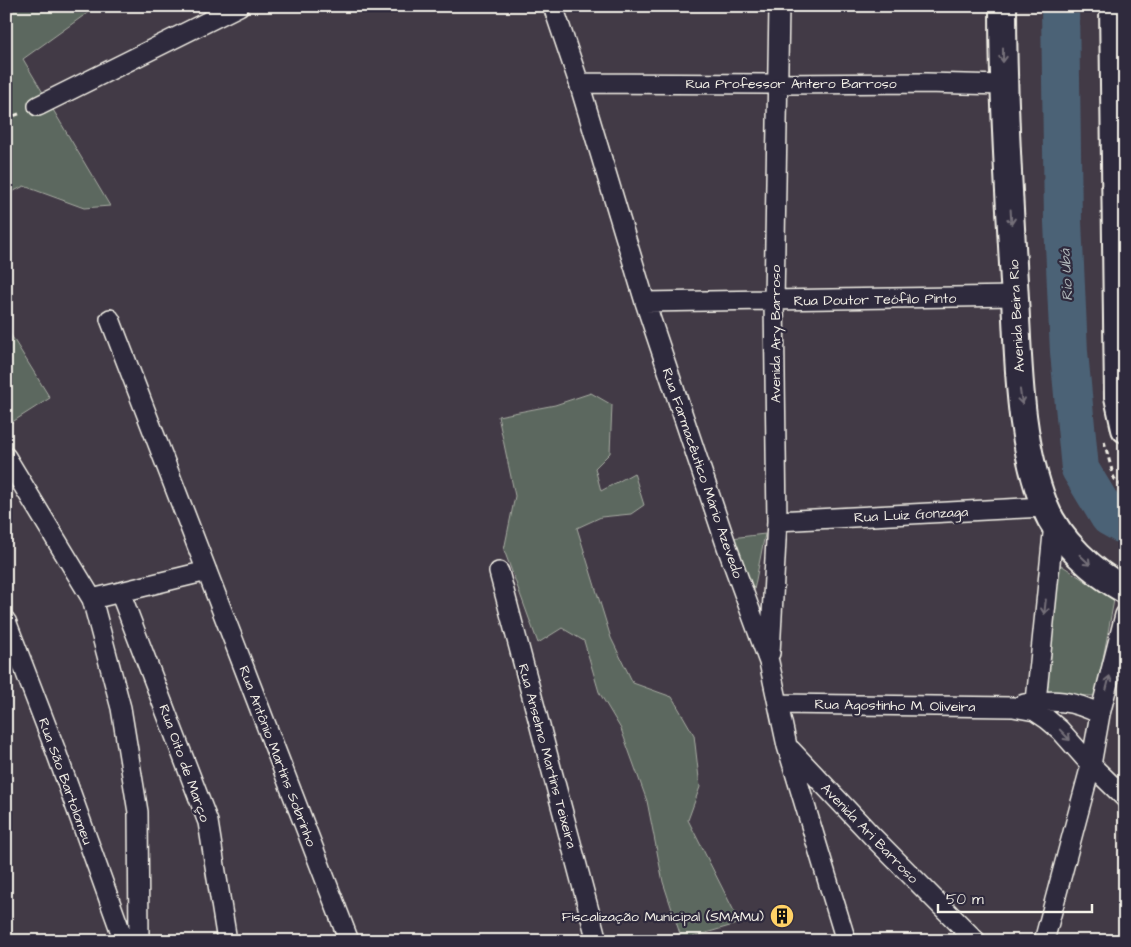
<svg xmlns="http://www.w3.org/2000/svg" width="1131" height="947" font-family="'Architects Daughter',sans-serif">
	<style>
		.green { fill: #5b685e; stroke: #a8aca3 }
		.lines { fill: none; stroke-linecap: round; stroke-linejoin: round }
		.river { stroke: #4b6276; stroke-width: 38 }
		.street-casing { stroke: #f4f1e8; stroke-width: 22 }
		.secondary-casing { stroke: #f4f1e8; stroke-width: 30 }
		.path { stroke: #f4f1e8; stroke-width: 3; stroke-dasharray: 5 4; stroke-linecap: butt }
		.street { stroke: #2f2a3d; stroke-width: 19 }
		.secondary { stroke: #2f2a3d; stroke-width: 26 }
		.oneway { stroke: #747079 }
		.labels { text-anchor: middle; stroke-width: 4.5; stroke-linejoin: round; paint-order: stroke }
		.street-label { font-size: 14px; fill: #f4f1e8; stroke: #2f2a3d }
		.poi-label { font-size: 14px; fill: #f4f1e8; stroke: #2f2a3d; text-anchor: end }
		.water-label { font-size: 15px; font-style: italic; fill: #b0b8ba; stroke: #2f2a3d }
	</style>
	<rect width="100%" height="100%" fill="#423a46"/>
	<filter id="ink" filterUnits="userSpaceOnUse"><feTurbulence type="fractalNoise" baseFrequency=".02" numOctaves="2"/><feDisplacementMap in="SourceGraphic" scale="10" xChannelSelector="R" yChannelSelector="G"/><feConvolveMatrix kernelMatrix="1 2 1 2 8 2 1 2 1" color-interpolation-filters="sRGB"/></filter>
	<g filter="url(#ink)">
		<!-- green -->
		<path class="green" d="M6,6h91l-74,53 87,147 -26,2 -60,-22 -18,9z
			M6,327l44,71 -44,28z
			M591,393l21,12 -2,48 -15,15 6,23 33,-18 10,32 -13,9 -30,3 -24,11 34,110 22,45 39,14 22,38 6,52 -12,33 52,103 -58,17 -19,-58 -16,-81 -26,-72 -22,-37 -15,-51 -22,-13 -24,15 -34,-93 11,-54 -17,-80 57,-11z
			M765,534l-11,56 -23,-52z
			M1055,561l59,39 -18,96 -52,-1z"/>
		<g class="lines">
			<!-- river -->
			<path class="river" d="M1060,6l3,216 6,130 11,117 29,48 16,9"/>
			<!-- street casing -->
			<g class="street-casing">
				<path id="street" d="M553,6l26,77 66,219 82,245 42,115 18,84 59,195
					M579,83l199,1 148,-1 77,2
					M38,106l201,-100
					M645,302l370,-6
					M110,319l239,622
					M6,457l86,142 29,109 17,104 1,129
					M777,521l268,-14
					M499,572l98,369
					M120,592l88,230 19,119
					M92,599l115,-28
					M6,621l49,128 69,192
					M770,653l7,-132 -3,-220 5,-295
					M778,704l235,3 22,4 12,8 13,11 31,35 34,33
					M1024,704c30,-5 48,-4 76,10
					M1035,711l19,-187
					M791,750l83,88 102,103
					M1044,941l47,-176 9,-51 25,-99"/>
			</g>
			<!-- secondary casing -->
			<g class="secondary-casing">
				<path id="secondary" d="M1003,6c0,93 6,184 11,276 5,75 3,154 31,225 13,33 49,66 80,83
					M1113,6l5,391 7,32"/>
			</g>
			<!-- path -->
			<path class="path" d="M6,119l15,-6
				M1104,441l10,37 11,12"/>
			<!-- street -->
			<use href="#street" class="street"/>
			<!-- secondary -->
			<use href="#secondary" class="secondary"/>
		</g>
		<!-- one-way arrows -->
		<defs><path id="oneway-shaft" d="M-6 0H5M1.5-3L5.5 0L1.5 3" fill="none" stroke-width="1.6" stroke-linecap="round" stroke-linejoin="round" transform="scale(1.25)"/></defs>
		<g class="oneway">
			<use href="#oneway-shaft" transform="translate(1003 55) rotate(90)"/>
			<use href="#oneway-shaft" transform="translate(1011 217) rotate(87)"/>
			<use href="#oneway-shaft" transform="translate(1021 397) rotate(82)"/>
			<use href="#oneway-shaft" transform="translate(1085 560) rotate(44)"/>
			<use href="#oneway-shaft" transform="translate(1045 607) rotate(96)"/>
			<use href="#oneway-shaft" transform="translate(1108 683) rotate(-76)"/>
			<use href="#oneway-shaft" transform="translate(1065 735) rotate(46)"/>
		</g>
	</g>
	<!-- icons -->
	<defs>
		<g id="building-disc" transform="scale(1.25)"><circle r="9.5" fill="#ffd166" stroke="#2f2a3d"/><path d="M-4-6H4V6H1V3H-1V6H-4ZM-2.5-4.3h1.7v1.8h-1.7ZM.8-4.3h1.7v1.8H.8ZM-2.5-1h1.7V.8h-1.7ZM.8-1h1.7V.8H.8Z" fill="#111"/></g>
	</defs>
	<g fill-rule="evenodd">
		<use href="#building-disc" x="782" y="916"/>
	</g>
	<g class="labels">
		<!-- street labels -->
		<g class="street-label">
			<text x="791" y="88">Rua Professor Antero Barroso</text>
			<text transform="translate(875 299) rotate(-1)" y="5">Rua Doutor Teófilo Pinto</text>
			<text transform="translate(1016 316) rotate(-93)" y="5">Avenida Beira Rio</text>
			<text transform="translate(775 334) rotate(-90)" y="5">Avenida Ary Barroso</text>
			<text transform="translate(703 473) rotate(71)" y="5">Rua Farmacêutico Mário Azevedo</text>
			<text transform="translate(911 514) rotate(-3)" y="5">Rua Luiz Gonzaga</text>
			<text transform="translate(895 705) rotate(1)" y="5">Rua Agostinho M. Oliveira</text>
			<text transform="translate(278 756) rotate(69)" y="5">Rua Antônio Martins Sobrinho</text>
			<text transform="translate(548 756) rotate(75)" y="5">Rua Anselmo Martins Teixeira</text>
			<text transform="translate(185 763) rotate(70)" y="5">Rua Oito de Março</text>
			<text transform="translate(66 781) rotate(70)" y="5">Rua São Bartolomeu</text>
			<text transform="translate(870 833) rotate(46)" y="5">Avenida Ari Barroso</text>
		</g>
		<!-- poi labels -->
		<g class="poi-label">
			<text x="764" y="921">Fiscalização Municipal (SMAMU)</text>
		</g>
		<!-- water labels -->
		<g class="water-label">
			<text transform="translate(1066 275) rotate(-93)" y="5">Rio Ubá</text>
		</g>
	</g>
	<!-- margin -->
	<rect width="1131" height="947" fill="none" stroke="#2f2a3d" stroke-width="25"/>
	<rect x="12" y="12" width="1106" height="922" fill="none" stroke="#f4f1e8" stroke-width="2" filter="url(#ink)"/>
	<!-- scale -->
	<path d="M938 904v8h154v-8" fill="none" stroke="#f4f1e8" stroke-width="2.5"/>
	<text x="946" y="904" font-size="15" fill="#f4f1e8" stroke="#2f2a3d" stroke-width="4" paint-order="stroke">50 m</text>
</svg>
